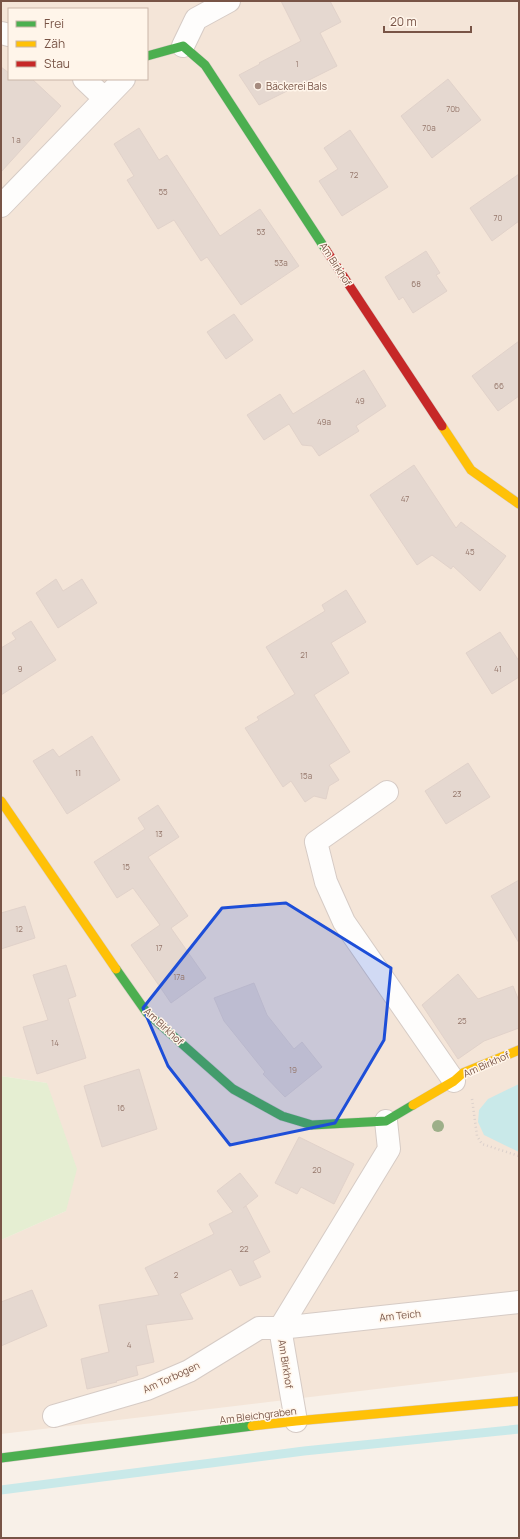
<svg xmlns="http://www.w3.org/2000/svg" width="520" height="1539" font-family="Manrope,sans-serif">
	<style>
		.residential { fill: #f4e5d8; fill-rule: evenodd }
		.green { fill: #e5eed2 }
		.water { fill: #c9e9e9 }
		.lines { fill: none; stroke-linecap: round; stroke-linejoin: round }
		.stream { stroke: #c9e9e9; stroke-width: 9 }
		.building { fill: #e5d8d0; stroke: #e1d2ca }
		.street-casing { stroke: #d6cbc5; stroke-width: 24 }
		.fast-casing { stroke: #d7ccc5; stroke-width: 10 }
		.slow-casing { stroke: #d7ccc5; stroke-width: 10 }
		.jam-casing { stroke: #d7ccc5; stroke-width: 10 }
		.path { stroke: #dbd0cb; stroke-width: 2.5; stroke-dasharray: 1 3; stroke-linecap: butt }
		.street { stroke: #fefdfc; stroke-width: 22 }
		.fast { stroke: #4caf50; stroke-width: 9 }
		.slow { stroke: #ffc107; stroke-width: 9 }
		.jam { stroke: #c62828; stroke-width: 9 }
		.tree { fill: #9daf89 }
		.marked { fill: #1d4ed8; fill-opacity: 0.2; stroke: #1d4ed8; stroke-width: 3; stroke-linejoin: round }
		.poi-dot { fill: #a58b7f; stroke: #fff5ea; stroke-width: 1.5 }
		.labels { text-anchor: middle; stroke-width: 3; stroke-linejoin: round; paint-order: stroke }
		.number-label { font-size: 8px; fill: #95776b }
		.poi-label { font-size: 10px; fill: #785446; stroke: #fff5ea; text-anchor: start }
		.street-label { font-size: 10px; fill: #785446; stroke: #fff5ea }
	</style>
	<rect width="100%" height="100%" fill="#f8f0e8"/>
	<!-- residential -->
	<path class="residential" d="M1,1h518v1371l-518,62v-194l65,-29 -19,-128 -46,-7zM9,9h138v70h-138z"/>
	<!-- green -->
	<path class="green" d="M1,1076l46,7 30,86 -11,42 -65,29z"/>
	<!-- water -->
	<path class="water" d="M519,1084v68l-35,-17 -6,-13 1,-12 9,-11z"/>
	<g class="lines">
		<!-- stream -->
		<path class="stream" d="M1,1490l303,-39 215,-22"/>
	</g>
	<!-- building -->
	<path class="building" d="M281,1h49l11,21 -21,11 17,33 -78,39 -20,-30 21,-11 -1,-1 42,-22z
		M1,67l8,6v6h23l29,27 -60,66z
		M448,79l33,41 -49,38 -31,-42z
		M139,128l20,32 8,-5 53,81 40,-27 39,57 -58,39 -34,-48 -6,4 -27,-41 -16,9 -31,-49 7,-4 -20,-32z
		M350,130l38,57 -46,29 -23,-35 19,-12 -14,-21z
		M519,174v47l-27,20 -22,-33z
		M426,251l14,22 -4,2 11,16 -34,22 -10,-16 -4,3 -14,-23z
		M234,314l19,26 -27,19 -19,-27z
		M519,341v55l-21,15 -26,-35z
		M364,370l22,36 -30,20 3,5 -40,25 -7,-10 -10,-1 -13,-21 -25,16 -17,-25 33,-21 13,20z
		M414,465l42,63 5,-6 45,34 -26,35 -27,-25 -2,3 -19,-14 -15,10 -47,-70z
		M56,579l7,12 19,-12 15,24 -39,25 -22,-35z
		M346,590l20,32 -35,21 18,30 -35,22 36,57 -21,13 10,15 -10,6 -3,13 -12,-3 -9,6 -14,-21 -8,6 -38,-59 14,-8 -2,-3 38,-23 -29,-47 59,-36 -3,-6z
		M31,621l25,39 -55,35v-47l15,-9 -4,-6z
		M500,632l19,29v16l-27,17 -26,-41z
		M92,736l28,44 -53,34 -34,-53 20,-12 6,8z
		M468,763l22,34 -44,27 -21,-33z
		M158,805l21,32 -31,20 40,59 -17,12 35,50 -35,25 -40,-58 29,-20 -27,-37 -16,10 -23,-36 51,-33 -7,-11z
		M519,880v63l-28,-47z
		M25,906l10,32 -34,11v-36z
		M66,965l10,31 -8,3 18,59 -49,16 -14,-47 25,-7 -15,-45z
		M458,974l20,25 35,-13 6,15v27l-35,13 -26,18 -36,-54z
		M254,983l13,32 27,34 8,-7 20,25 -37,30 -22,-23 2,-2 -41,-51 -10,-23z
		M139,1069l18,60 -55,18 -18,-61z
		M299,1137l55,27 -20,40 -33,-17 -4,7 -22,-11z
		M240,1173l18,23 -15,12 3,-2 24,46 -17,9 8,16 -21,9 -9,-17 -51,25 13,25 -47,6 8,37 -18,4 2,9 -22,6 1,1 -30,7 -6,-30 28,-7 -10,-47 60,-10 -14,-27 69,-34 -5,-10 24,-12 -16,-21z
		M32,1290l15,36 -46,20v-44z"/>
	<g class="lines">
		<!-- street casing -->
		<g class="street-casing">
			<path id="street" d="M1,33l8,2
				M183,46l13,-27 33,-18
				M84,79l20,19
				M1,206l123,-127
				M387,792l-71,50 10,40 18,40 110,159
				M54,1416l93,-27 42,-18 70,-43h21l239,-26
				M296,1421l-16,-93 109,-179 -3,-28"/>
		</g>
		<!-- fast casing -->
		<g class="fast-casing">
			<path id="fast" d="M147,56l36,-10 22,19 121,185
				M116,969l31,44 86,76 49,27 30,9 74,-4 27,-16
				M1,1458l251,-32"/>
		</g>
		<!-- slow casing -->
		<g class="slow-casing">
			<path id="slow" d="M442,426l29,44 48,34
				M1,801l115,168
				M413,1105l41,-24 9,-8 56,-23
				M252,1426l44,-5 223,-20"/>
		</g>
		<!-- jam casing -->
		<g class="jam-casing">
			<path id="jam" d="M326,250l116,176"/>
		</g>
		<!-- path -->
		<path class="path" d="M472,1099l5,37 5,8 37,12"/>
		<!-- street -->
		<use href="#street" class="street"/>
		<!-- fast -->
		<use href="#fast" class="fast"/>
		<!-- slow -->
		<use href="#slow" class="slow"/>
		<!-- jam -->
		<use href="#jam" class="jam"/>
	</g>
	<!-- trees -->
	<circle class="tree" cx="438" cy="1126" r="6"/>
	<!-- marked area -->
	<path class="marked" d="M286,903l105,65 -7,72 -49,83 -105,22 -62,-79 -25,-58 79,-100z"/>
	<!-- markers -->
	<circle class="poi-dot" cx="258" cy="86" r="4"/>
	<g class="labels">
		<!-- number labels -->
		<g class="number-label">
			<text x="297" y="67">1</text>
			<text x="453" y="112">70b</text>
			<text x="429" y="131">70a</text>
			<text x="16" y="143">1 a</text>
			<text x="354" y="178">72</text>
			<text x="163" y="195">55</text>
			<text x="498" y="221">70</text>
			<text x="261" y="235">53</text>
			<text x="281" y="266">53a</text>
			<text x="416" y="287">68</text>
			<text x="499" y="389">66</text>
			<text x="360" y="404">49</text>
			<text x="324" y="425">49a</text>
			<text x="405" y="502">47</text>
			<text x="470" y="555">45</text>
			<text x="304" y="658">21</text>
			<text x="20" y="672">9</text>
			<text x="498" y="672">41</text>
			<text x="78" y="776">11</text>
			<text x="306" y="779">15a</text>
			<text x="457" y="797">23</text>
			<text x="159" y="837">13</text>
			<text x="126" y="870">15</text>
			<text x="19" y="932">12</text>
			<text x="159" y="951">17</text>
			<text x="179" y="980">17a</text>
			<text x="462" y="1024">25</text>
			<text x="55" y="1046">14</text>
			<text x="293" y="1073">19</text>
			<text x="121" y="1111">16</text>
			<text x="317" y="1173">20</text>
			<text x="244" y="1252">22</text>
			<text x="176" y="1278">2</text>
			<text x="129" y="1348">4</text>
		</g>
		<!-- poi labels -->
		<g class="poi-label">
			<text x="266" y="90">Bäckerei Bals</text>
		</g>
		<!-- street labels -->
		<g class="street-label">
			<text transform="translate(336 264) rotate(57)" y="4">Am Birkhof</text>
			<text transform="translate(164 1026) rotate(43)" y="4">Am Birkhof</text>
			<text transform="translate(486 1064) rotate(-24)" y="4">Am Birkhof</text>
			<text transform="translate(400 1315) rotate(-6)" y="4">Am Teich</text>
			<text transform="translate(286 1364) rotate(81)" y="4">Am Birkhof</text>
			<text transform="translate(171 1377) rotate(-25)" y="4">Am Torbogen</text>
			<text transform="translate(258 1415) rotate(-7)" y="4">Am Bleichgraben</text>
		</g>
	</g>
	<!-- border -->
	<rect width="520" height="1539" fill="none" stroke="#785446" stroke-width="4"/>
	<!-- legend -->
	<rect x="8" y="8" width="140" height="72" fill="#fff5ea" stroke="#c9b5a8"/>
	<rect x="16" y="21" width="20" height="6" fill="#4caf50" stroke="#c9b5a8"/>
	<text x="44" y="28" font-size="12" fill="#785446">Frei</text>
	<rect x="16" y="41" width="20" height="6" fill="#ffc107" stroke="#c9b5a8"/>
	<text x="44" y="48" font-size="12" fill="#785446">Zäh</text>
	<rect x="16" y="61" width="20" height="6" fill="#c62828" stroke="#c9b5a8"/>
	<text x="44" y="68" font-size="12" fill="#785446">Stau</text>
	<!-- scale -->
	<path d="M384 26v6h87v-6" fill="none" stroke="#785446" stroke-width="2"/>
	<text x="390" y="26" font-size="12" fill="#785446" stroke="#fff5ea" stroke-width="3" paint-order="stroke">20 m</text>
</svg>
